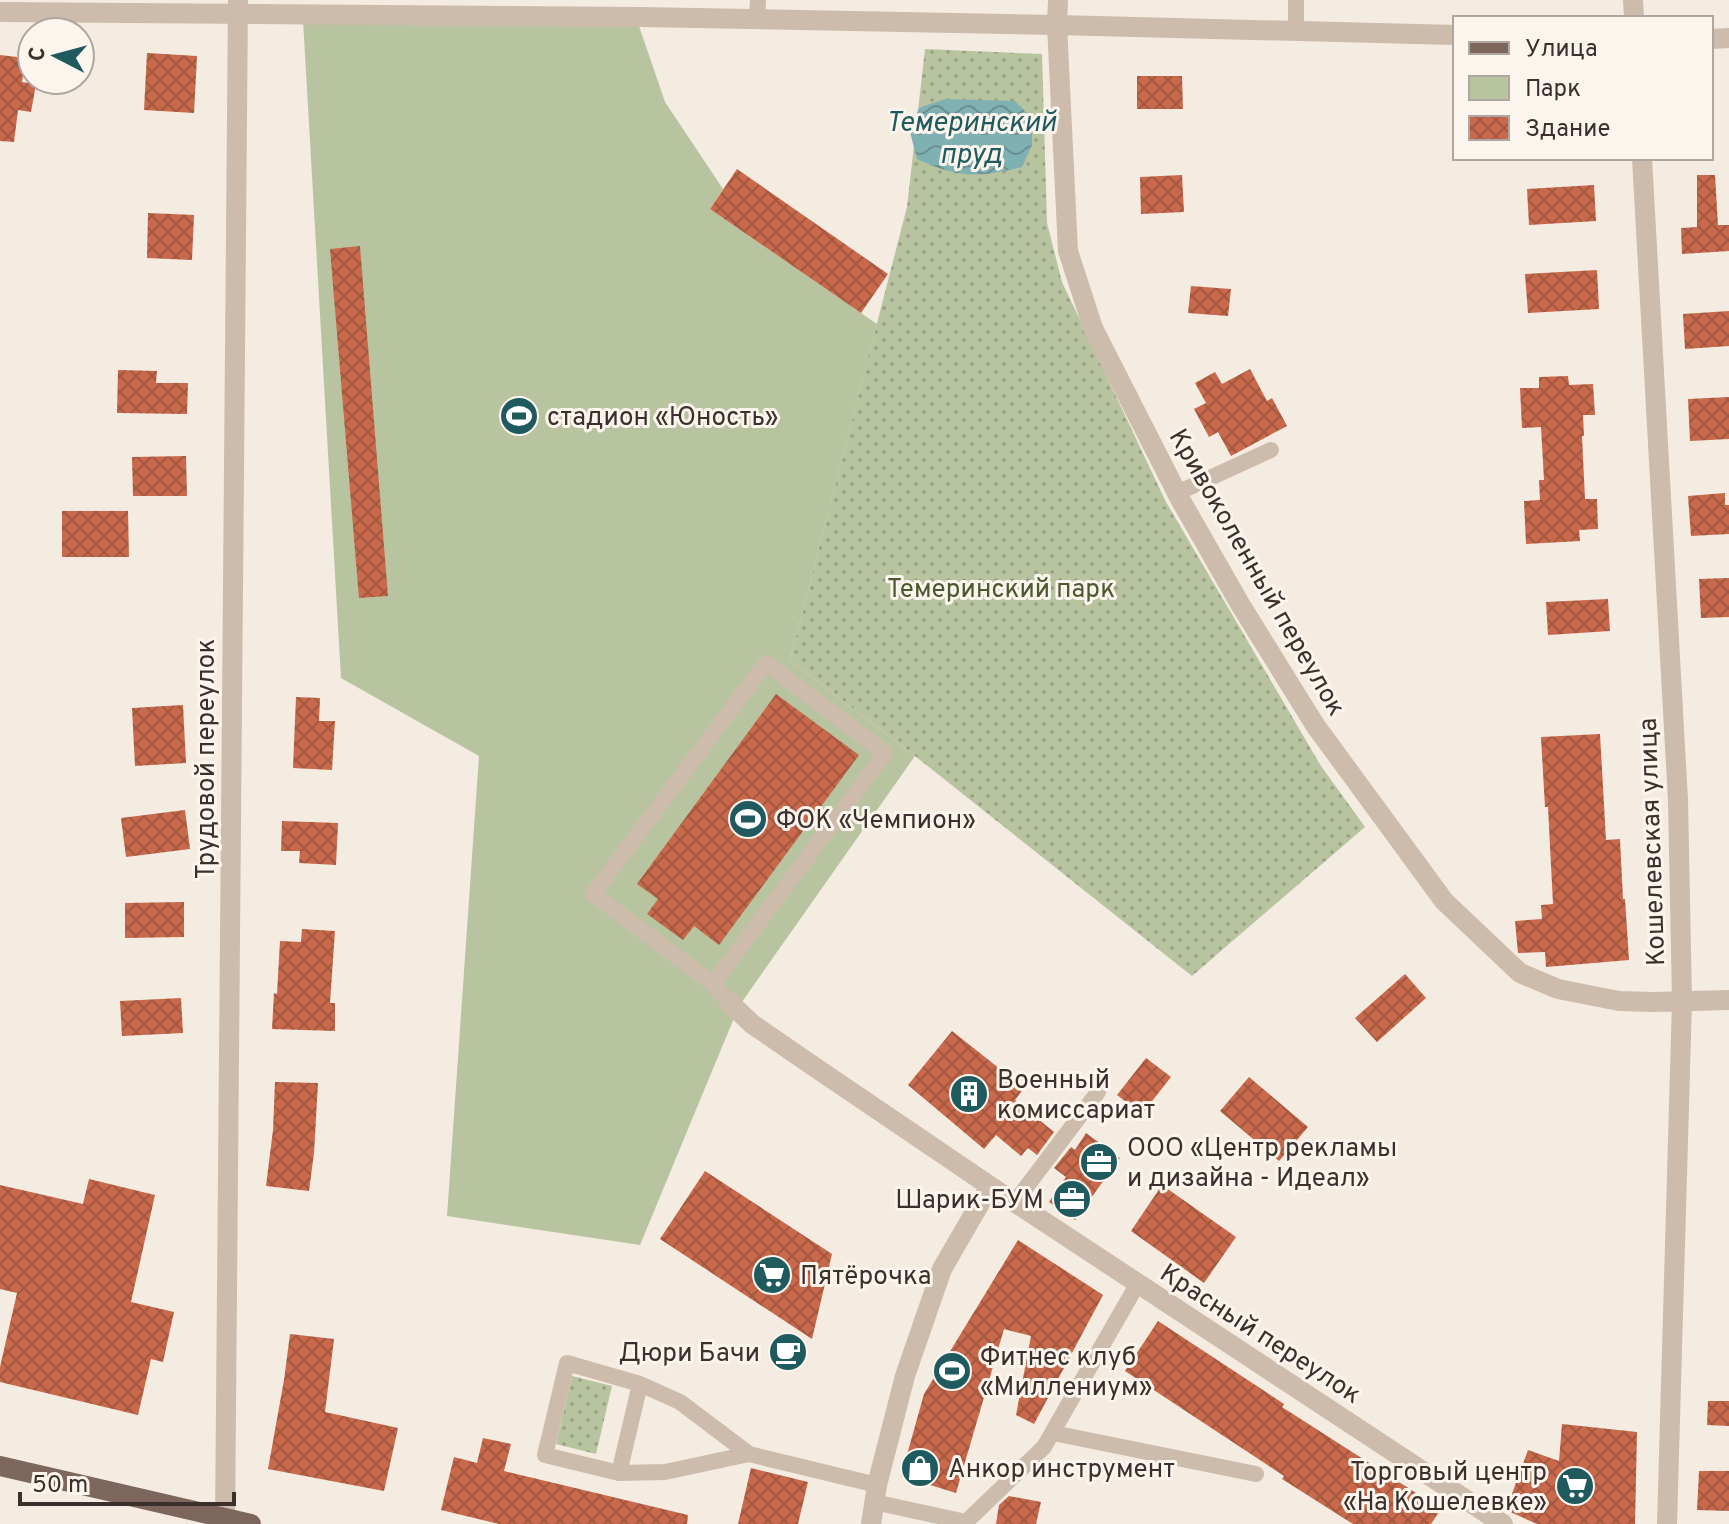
<svg xmlns="http://www.w3.org/2000/svg" width="1729" height="1524" font-family="Overpass,sans-serif">
	<style>
		.green { fill: url(#green-dots) }
		.pitch { fill: #b8c4a0 }
		.water { fill: url(#water-waves) }
		.building { fill: url(#building-cross-hatch) }
		.lines { fill: none; stroke-linecap: round; stroke-linejoin: round }
		.service { stroke: #cdbbac; stroke-width: 16 }
		.minor { stroke: #cdbbac; stroke-width: 20 }
		.tertiary { stroke: #cdbbac; stroke-width: 20 }
		.primary { stroke: #7d675c; stroke-width: 20 }
		.labels { text-anchor: middle; stroke-width: 6; stroke-linejoin: round; paint-order: stroke }
		.poi-label { font-size: 26px; fill: #3b302b; stroke: #fbf5ee; text-anchor: start }
		.street-label { font-size: 26px; fill: #3b302b; stroke: #fbf5ee }
		.park-label { font-size: 26px; fill: #4a5a2e; stroke: #fbf5ee }
		.water-label { font-size: 28px; font-style: italic; fill: #1f5a5e; stroke: #fbf5ee }
	</style>
	<defs>
		<pattern id="green-dots" width="8" height="8" patternUnits="userSpaceOnUse" patternTransform="scale(2)"><rect width="8" height="8" fill="#b8c4a0"/><path d="M2 2h.1M6 6h.1" fill="none" stroke="#97a083" stroke-width="1.8" stroke-linecap="round"/></pattern>
		<pattern id="water-waves" width="16" height="10" patternUnits="userSpaceOnUse" patternTransform="scale(2)"><rect width="16" height="10" fill="#7fb0b2"/><path d="M0 5q4-4 8 0t8 0" fill="none" stroke="#699091"/></pattern>
		<pattern id="building-cross-hatch" width="8" height="8" patternUnits="userSpaceOnUse" patternTransform="scale(2)"><rect width="8" height="8" fill="#c8694b"/><path d="M0 0l8 8M0 8l8-8" fill="none" stroke="#a4573f"/></pattern>
	</defs>
	<rect width="100%" height="100%" fill="#f4ebe1"/>
	<!-- green -->
	<path class="green" d="M925,49l117,5 5,169 15,59 104,220 155,264 44,61 -173,149 -277,-220 -125,-96 117,-453z
		M572,1376l40,10 -16,68 -40,-10z"/>
	<!-- pitch -->
	<path class="pitch" d="M303,20l335,3 27,79 58,87 -13,20 167,115 -87,336 125,96 -176,250 -99,239 -193,-29 32,-460 -138,-78z"/>
	<!-- water -->
	<path class="water" d="M945,99l70,2 17,17v27l-10,22c-43,11 -64,11 -105,-8l-7,-27 9,-24z"/>
	<!-- building -->
	<path class="building" d="M147,53l50,3 -3,57 -50,-3z
		M0,55l26,3 -4,24 14,2 -5,28 -13,-2 -4,32 -14,-1z
		M1137,76h45l1,33h-46z
		M737,169l151,105 -27,39 -151,-104z
		M1182,175l2,37 -43,2 -1,-37z
		M1697,175h18l3,50h11v26l-47,3 -1,-26 16,-1z
		M1594,185l2,36 -67,4 -2,-36z
		M148,213l46,2 -2,45 -45,-2z
		M360,246l28,350 -29,2 -29,-349z
		M1597,270l2,39 -71,4 -3,-39z
		M1191,286l40,3 -3,27 -40,-3z
		M1729,311v35l-44,3 -2,-35z
		M1250,369l17,32 5,-3 15,28 -56,30 -13,-24 -9,5 -15,-28 12,-6 -11,-20 20,-11 7,12z
		M118,370l39,1 -1,12h32l-1,31 -70,-1z
		M1568,376l1,9 24,-1 2,31h-12l1,21h-2l3,63h12l1,30 -19,1 1,11 -54,3 -2,-43 16,-1 -1,-20h5l-3,-53 -19,1 -2,-40h19v-11z
		M1729,397v42l-39,2 -2,-42z
		M186,456l1,40h-54l-1,-39z
		M1725,493v12h4v29l-38,2 -3,-40z
		M62,511h66l1,46h-67z
		M1729,578v39l-28,1 -2,-39z
		M1608,599l2,32 -62,4 -2,-33z
		M776,694l83,61 -140,190 -25,-19 -11,14 -36,-26 11,-15 -21,-15z
		M296,697l24,1 -1,23h16l-3,49 -39,-2z
		M183,705l3,58 -51,3 -3,-58z
		M1600,734l6,106 14,-1 3,60h2l4,61 -83,7 -1,-15 -27,1 -3,-32 27,-2 -1,-14 12,-1 -5,-97h-3l-4,-70z
		M185,810l5,39 -64,8 -5,-39z
		M282,821l56,2 -2,42 -37,-2 1,-12h-19z
		M184,902v35l-59,1v-35z
		M302,929l33,2 -5,72h5v28l-63,-2 2,-36 3,1 3,-53 21,1z
		M1405,974l21,24 -49,44 -22,-24z
		M181,998l2,35 -61,3 -2,-35z
		M952,1031l72,57 -9,12 39,32 -17,23 -9,-7 -7,8 -25,-21 -12,14 -76,-64z
		M1146,1058l25,19 -29,37 -25,-19z
		M1249,1077l59,50 -29,34 -59,-50z
		M275,1082l43,1 -4,70 -5,38 -43,-5 7,-56z
		M1086,1133l34,25 -45,62 -26,-18 17,-25 -12,-9 17,-21 4,3z
		M705,1171l127,83 -20,85 -152,-100z
		M89,1179l66,16 -24,107 43,10 -11,50 -12,-3 -13,56 -138,-33v-15l17,-74 -17,-4v-104l83,19z
		M1162,1185l74,52 -32,46 -73,-52z
		M1018,1240l85,55 -69,129 -18,-9 15,-79 -27,-7 -48,164 -55,-17 23,-82z
		M1158,1321l126,83 -2,3 159,102 -10,15h-78l-71,-45 2,-3 -159,-105z
		M290,1334l44,5 -9,73 73,16 -14,63 -116,-22 16,-89z
		M1708,1401h21v25l-22,-1z
		M1562,1424l75,8 -2,92h-98l-31,-14 22,-60 31,11z
		M483,1438l28,6 -7,27 184,44 -1,9h-188l-58,-14 13,-53 23,6z
		M751,1468l57,14 -10,42h-60z
		M1699,1471h30v40l-32,-1z
		M1009,1496l32,6 -5,22h-40l3,-19z"/>
	<g class="lines">
		<!-- service -->
		<path class="service" d="M1296,0v31
			M757,19l1,-19
			M1177,493l94,-43
			M713,984l172,-231 -119,-90 -173,231 120,90 15,17
			M1015,1202l83,-110
			M1053,1433l203,41
			M749,1454l-69,-52 -40,-18 -73,-21 -22,92 74,18 46,-1 84,-18 128,31
			M619,1473l21,-89
			M874,1502l92,20 78,-75 94,-164"/>
		<!-- minor -->
		<path class="minor" d="M1058,0l-1,25 11,226 25,77 87,171 60,105 75,121 129,176 76,72 38,16 61,12 34,1 76,-2
			M1633,0l1,18
			M1642,158l36,642 4,201 -15,523
			M728,1001l24,23 67,46 171,116 513,338
			M225,1524l13,-1524
			M871,1524l6,-39 28,-109 37,-107 48,-83"/>
		<!-- tertiary -->
		<path class="tertiary" d="M0,12l641,5 416,8 398,10
			M1711,39l18,-1"/>
		<!-- primary -->
		<path class="primary" d="M0,1466l251,58"/>
	</g>
	<!-- icons -->
	<defs>
		<g id="stadium-disc" transform="scale(2)"><circle r="9.5" fill="#1f5a5e" stroke="#fbf5ee"/><path d="M0-5a6.5 5 0 1 0 0 10a6.5 5 0 1 0 0-10ZM-3.5-1.8h7v3.6h-7Z" fill="#fff"/></g>
		<g id="building-disc" transform="scale(2)"><circle r="9.5" fill="#1f5a5e" stroke="#fbf5ee"/><path d="M-4-6H4V6H1V3H-1V6H-4ZM-2.5-4.3h1.7v1.8h-1.7ZM.8-4.3h1.7v1.8H.8ZM-2.5-1h1.7V.8h-1.7ZM.8-1h1.7V.8H.8Z" fill="#fff"/></g>
		<g id="office-disc" transform="scale(2)"><circle r="9.5" fill="#1f5a5e" stroke="#fbf5ee"/><path d="M-6-3h4V-5.5h4V-3h4V5H-6ZM-1-4.5V-3h2v-1.5ZM-6 0V1H6V0Z" fill="#fff"/></g>
		<g id="supermarket-disc" transform="scale(2)"><circle r="9.5" fill="#1f5a5e" stroke="#fbf5ee"/><path d="M-6-5.5h2.5l.6 2H6L4.5 2H-2.5L-4.4-4H-6ZM-1.5 3.2a1.3 1.3 0 1 0 .1 0ZM3 3.2a1.3 1.3 0 1 0 .1 0Z" fill="#fff"/></g>
		<g id="cafe-disc" transform="scale(2)"><circle r="9.5" fill="#1f5a5e" stroke="#fbf5ee"/><path d="M-5.5-4.5H6V0H3Q3 3.5 0 3.5H-2.5Q-5.5 3.5-5.5 0ZM3-3.2v2h1.7v-2ZM-6 4.5H4V6H-6Z" fill="#fff"/></g>
		<g id="shop-disc" transform="scale(2)"><circle r="9.5" fill="#1f5a5e" stroke="#fbf5ee"/><path d="M-5-2.5h2.3a2.7 3.5 0 0 1 5.4 0H5L5.5 6h-11ZM-1.5-2.5h3a1.5 2.3 0 0 0-3 0Z" fill="#fff"/></g>
	</defs>
	<g fill-rule="evenodd">
		<use href="#stadium-disc" x="519" y="416"/>
		<use href="#stadium-disc" x="748" y="819"/>
		<use href="#building-disc" x="969" y="1094"/>
		<use href="#office-disc" x="1099" y="1162"/>
		<use href="#office-disc" x="1072" y="1199"/>
		<use href="#supermarket-disc" x="772" y="1275"/>
		<use href="#cafe-disc" x="788" y="1352"/>
		<use href="#stadium-disc" x="952" y="1371"/>
		<use href="#shop-disc" x="920" y="1468"/>
		<use href="#supermarket-disc" x="1575" y="1486"/>
	</g>
	<g class="labels">
		<!-- poi labels -->
		<g class="poi-label">
			<text x="547" y="425">стадион «Юность»</text>
			<text x="776" y="828">ФОК «Чемпион»</text>
			<text x="997" y="1088">Военный<tspan x="997" dy="30">комиссариат</tspan></text>
			<text x="1127" y="1156">ООО «Центр рекламы<tspan x="1127" dy="30">и дизайна - Идеал»</tspan></text>
			<text x="1044" y="1208" text-anchor="end">Шарик-БУМ</text>
			<text x="800" y="1284">Пятёрочка</text>
			<text x="760" y="1361" text-anchor="end">Дюри Бачи</text>
			<text x="980" y="1365">Фитнес клуб<tspan x="980" dy="30">«Миллениум»</tspan></text>
			<text x="948" y="1477">Анкор инструмент</text>
			<text x="1547" y="1480" text-anchor="end">Торговый центр<tspan x="1547" dy="30">«На Кошелевке»</tspan></text>
		</g>
		<!-- street labels -->
		<g class="street-label">
			<text transform="translate(1258 572) rotate(60)" y="9">Кривоколенный переулок</text>
			<text transform="translate(205 759) rotate(-90)" y="9">Трудовой переулок</text>
			<text transform="translate(1651 842) rotate(-92)" y="9">Кошелевская улица</text>
			<text transform="translate(1261 1333) rotate(33)" y="9">Красный переулок</text>
		</g>
		<!-- park labels -->
		<g class="park-label">
			<text x="1001" y="597">Темеринский парк</text>
		</g>
		<!-- water labels -->
		<g class="water-label">
			<text x="971" y="131">Темеринский<tspan x="971" dy="32">пруд</tspan></text>
		</g>
	</g>
	<!-- legend -->
	<rect x="1453" y="16" width="260" height="144" fill="#fbf5ee" stroke="#aea6a0" stroke-width="2"/>
	<rect x="1469" y="42" width="40" height="12" fill="#7d675c" stroke="#aea6a0" stroke-width="2"/>
	<text x="1525" y="56" font-size="24" fill="#3b302b">Улица</text>
	<rect x="1469" y="76" width="40" height="24" fill="#b8c4a0" stroke="#aea6a0" stroke-width="2"/>
	<text x="1525" y="96" font-size="24" fill="#3b302b">Парк</text>
	<rect x="1469" y="116" width="40" height="24" fill="url(#building-cross-hatch)" stroke="#aea6a0" stroke-width="2"/>
	<text x="1525" y="136" font-size="24" fill="#3b302b">Здание</text>
	<!-- north arrow -->
	<g transform="translate(56 56) rotate(276)"><circle r="38" fill="#fbf5ee" stroke="#aea6a0" stroke-width="2"/>
	<path d="M0-6L14 30L0 20L-14 30Z" fill="#1f5a5e"/>
	<text y="-12" font-size="22" font-weight="bold" text-anchor="middle" fill="#3b302b">С</text>
	</g>
	<!-- scale -->
	<path d="M20 1492v12h214v-12" fill="none" stroke="#3b302b" stroke-width="4"/>
	<text x="32" y="1492" font-size="24" fill="#3b302b" stroke="#fbf5ee" stroke-width="6" paint-order="stroke">50 m</text>
</svg>
